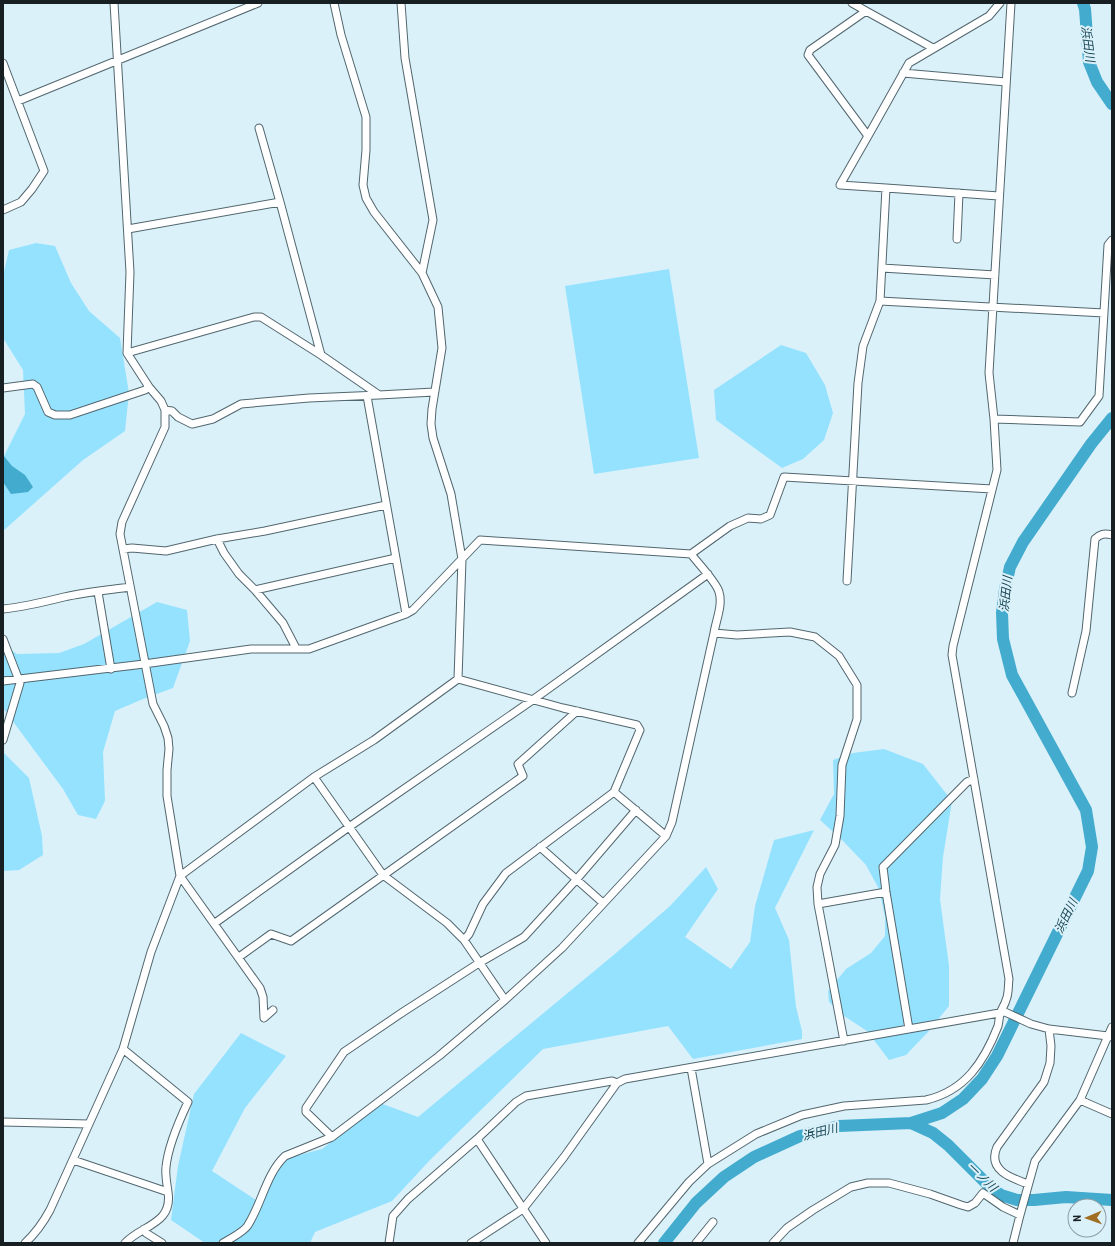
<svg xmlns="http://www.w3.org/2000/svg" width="1115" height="1246" font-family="'Roboto Condensed','Noto Sans JP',sans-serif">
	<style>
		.green { fill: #95e2ff }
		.water { fill: #43abce }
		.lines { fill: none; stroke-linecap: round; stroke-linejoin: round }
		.river { stroke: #43abce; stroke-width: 12 }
		.street-casing { stroke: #52666e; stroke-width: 9 }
		.street { stroke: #fff; stroke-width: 7 }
		.labels { text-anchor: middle; stroke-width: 4; stroke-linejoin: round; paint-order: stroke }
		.water-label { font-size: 12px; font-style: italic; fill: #184554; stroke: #daf1fa }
	</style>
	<rect width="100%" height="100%" fill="#daf1fa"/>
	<!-- green -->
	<path class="green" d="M36,243l19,3 16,37 18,28 31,27 9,55 -4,38 -42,29 -80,71v-73l22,-44 -2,-44 -20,-32v-62l6,-26z
		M669,269l30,189 -105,16 -29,-188z
		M781,345l25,8 19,32 8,28 -9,27 -21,19 -21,9 -66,-48 -2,-30z
		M157,602l30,8 3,31 -17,47 -30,11 -28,12 -12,41 2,49 -9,18 -18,-4 -15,-26 -60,-81v-68l3,7 11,7 42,-1 25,-9z
		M884,749l39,15 29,37 -9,56 -3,42 9,67v40l-21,26 -22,23 -17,5 -22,-29 -23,-15 -15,-14 -1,-11 18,-22 25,-16 14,-17v-19l-6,-28 -13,-24 -23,-24 -23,-21 14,-26 -1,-34 20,-7z
		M3,752l26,26 13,58 1,19 -24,15 -16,1z
		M814,830l-39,78 14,32 7,67 6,24v8l-109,20 -25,-33 -125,23 -113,111 -38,41 -77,31 -5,11h-105l-34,-23 7,-54 16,-72 47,-61 45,23 -41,52 -33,63 47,31 25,-43 38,-10 58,-46 38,14 198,-164 54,-47 36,-39 12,22 -33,48 46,32 19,-27 5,-36 19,-66z"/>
	<!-- water -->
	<path class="water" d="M3,455l9,11 13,9 8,12 -5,5 -17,2 -8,-12z"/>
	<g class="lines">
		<!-- river -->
		<path class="river" d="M1083,3l2,6 4,53 8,20 15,22
			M911,1123l22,10 15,12 41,41 12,9 16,5h17l32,-3 46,3
			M664,1243l32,-40 28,-26 30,-20 46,-21 39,-10 72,-3 31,-10 21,-14 19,-20 15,-23 91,-185 4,-24 -6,-37 -74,-135 -9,-36 -1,-26 3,-24 5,-22 13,-25 68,-98 21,-26"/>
		<!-- street casing -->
		<g class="street-casing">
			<path id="street" d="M334,3l7,32 25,82v33l-3,35 3,13 8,14 48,61
				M866,11l67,37
				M3,63l41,108 -12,18 -11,13 -18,8
				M903,73l103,9
				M18,101l240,-98
				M259,128l21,74
				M868,136l41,-73 80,-47 11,-13
				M886,188l113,8
				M128,229l152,-27 41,153 58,40 55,-3
				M957,239l2,-46
				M882,268l113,7
				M880,301l224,12
				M127,353l127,-36h7l60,38
				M3,388l30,-4 4,3 11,25 7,3h15l75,-25 4,-3
				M367,396l39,218
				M165,410l7,1 6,6 14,7 21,-5 28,-15 68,-6 70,-3
				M994,419l86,3 19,-26 9,-151 4,-5
				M217,539l7,14 15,21 16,16 28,33 13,25
				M123,549l9,-1 34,3 51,-12 48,-8 121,-26
				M691,554l39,-28 18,-8 13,1 9,-4 14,-38 208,12
				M847,581l11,-198 5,-37 17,-45 6,-113 -46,-3 28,-49 -60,-81 2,-5 56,-39 -14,-8
				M255,590l141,-32
				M98,592l13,77
				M3,609c21,-2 41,-7 61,-12 21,-5 44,-7 66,-10
				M3,639l17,44 -17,57
				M458,679l105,29 74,17 3,5 -26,62 -108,81 -23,31 -14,30 -5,6
				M3,681l141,-17 107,-15h58l97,-35 7,-4 67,-70 211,14c6,8 26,29 28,38 4,13 -3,28 -5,41l23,2 53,-3 25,5 24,19 18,29v34l-15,46 -2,51 -5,29 -15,29 -3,13 1,17 26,137
				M1072,693l14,-62 9,-92c5,-5 9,-6 17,-4
				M314,777l69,98 64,48 17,17 41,60
				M614,792l52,44
				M540,847l63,56
				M818,904l68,-12
				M215,923l134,-96 185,-128 174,-125
				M239,957l32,-23 20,7 232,-165 -5,-12 59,-53
				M273,1010l-9,8 -1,-21 -3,-9 -80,-112 134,-99 60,-37 84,-61 4,-120 -11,-65 -18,-56 -2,-14 1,-15 10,-61 -4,-41 -16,-34 11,-53 -28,-162 -4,-55
				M1112,1027l-4,9 4,1
				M909,1029l-23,-137 -3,-25 84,-85 7,-3
				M123,1049l65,53c-9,19 -20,44 -22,65 -1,8 1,17 2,25
				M691,1068l17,96
				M1080,1100l32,14
				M3,1122l86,2
				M332,1137l-26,-25v-4l38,-56 59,-40 76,-49 45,-26 52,-57 60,-70
				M477,1139l69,104
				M73,1160l95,32c5,32 -26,33 -43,51
				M1028,1184c-17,-6 -41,-14 -31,-37l47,-65 6,-19 1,-17 -2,-17
				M144,1229l2,4 16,10
				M25,1243c11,-10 18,-20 25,-33l73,-161 28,-97 29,-76 -13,-80v-26l2,-21 -1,-11 -4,-12 -11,-22 -33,-170 2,-12 43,-95v-17l-4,-9 -12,-14 -22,-34 3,-81 -16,-269
				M223,1243c7,-4 22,-12 25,-18 14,-22 18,-51 37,-69l47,-19 107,-81 66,-56 57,-52 104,-112 6,-14 42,-189
				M389,1243l4,-27 15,-17 69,-60 39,-37 10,-6 86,-15 5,2
				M471,1243l52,-34 41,-52 53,-74 8,-4 380,-67 26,12 18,5 59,7 -28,64 -45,61 -15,54 -7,28
				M638,1243l51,-61 19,-18 48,-30 46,-19 42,-9 82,-6c39,-9 58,-38 72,-74 1,-4 1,-8 2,-12 1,-5 5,-9 6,-14 3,-6 2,-15 3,-21l-57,-324 1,-9 44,-176 -3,-51 -5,-46 22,-370
				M696,1243l17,-21
				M773,1243l14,-15 26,-18 38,-23 17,-4h21l41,11 31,11 7,2 7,-4 8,-10 20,14 17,8"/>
		</g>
		<!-- street -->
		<use href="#street" class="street"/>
	</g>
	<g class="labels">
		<!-- water labels -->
		<g class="water-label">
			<text transform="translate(1088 44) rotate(83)" y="4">浜田川</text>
			<text transform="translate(1006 594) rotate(-84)" y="4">浜田川</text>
			<text transform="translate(1066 916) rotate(-64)" y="4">浜田川</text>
			<text transform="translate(820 1132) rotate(-14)" y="4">浜田川</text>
			<text transform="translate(982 1177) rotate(44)" y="4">一ノ川</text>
		</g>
	</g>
	<!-- border -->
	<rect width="1115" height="1246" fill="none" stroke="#171f23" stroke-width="8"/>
	<!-- north arrow -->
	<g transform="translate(1087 1218) rotate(268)"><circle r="19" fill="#daf1fa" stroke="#8c9da4"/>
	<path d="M0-3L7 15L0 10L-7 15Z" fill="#9f6e22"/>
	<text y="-6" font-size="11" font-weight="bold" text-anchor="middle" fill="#171f23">N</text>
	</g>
</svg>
